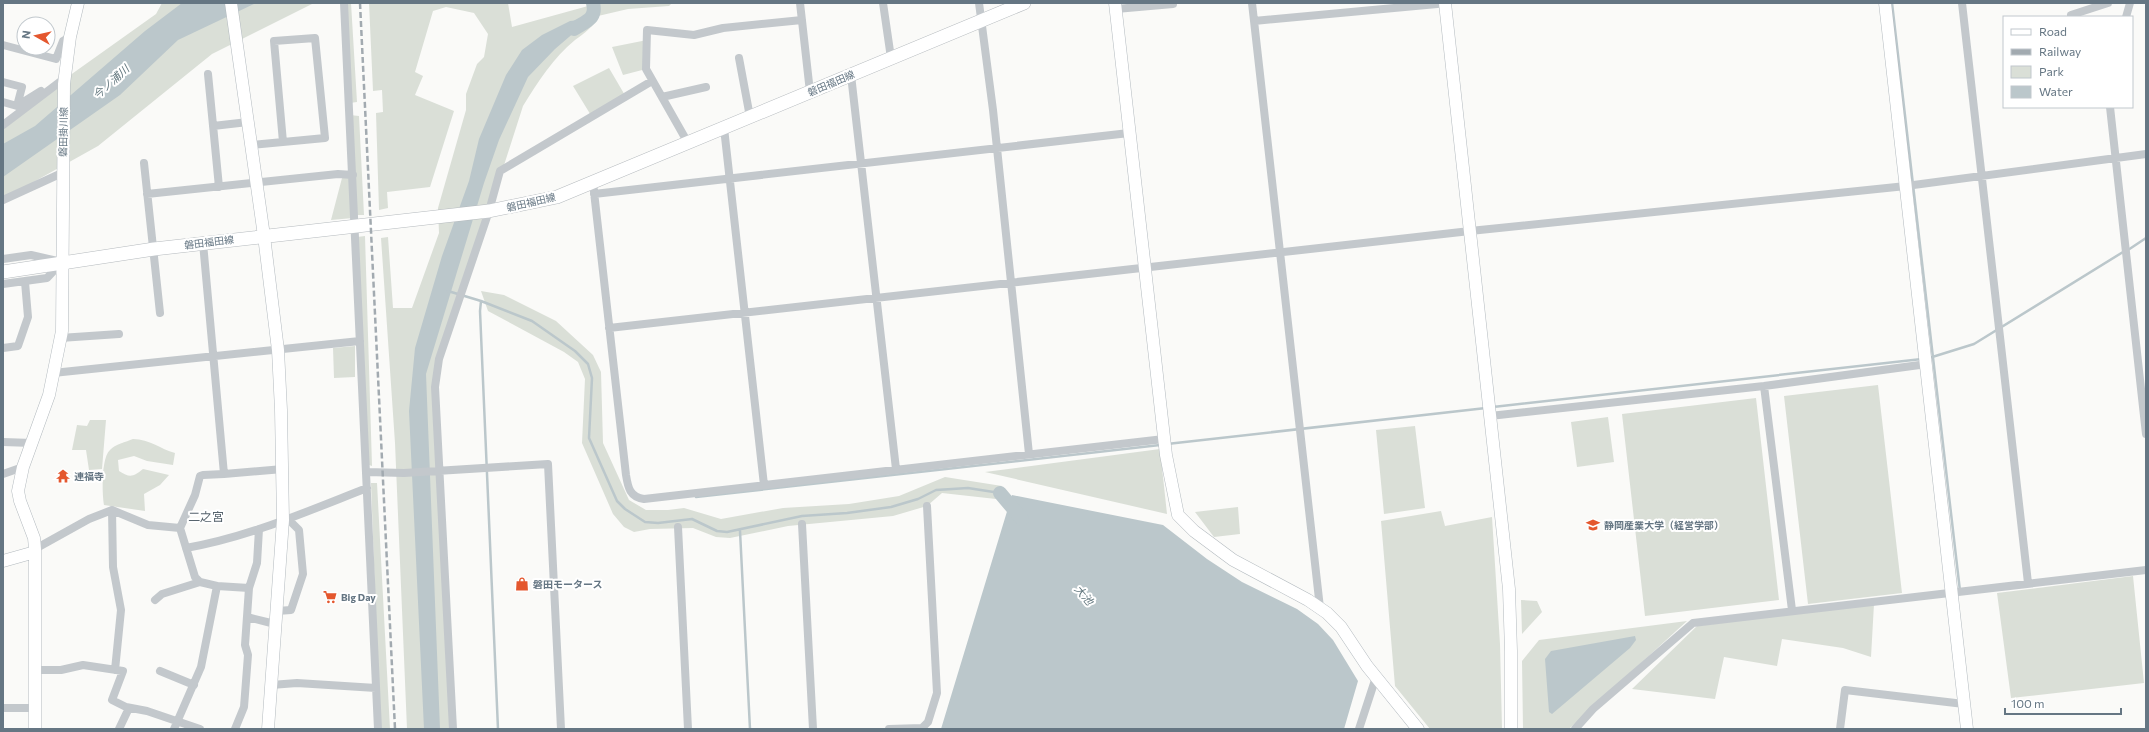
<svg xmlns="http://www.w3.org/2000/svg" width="2149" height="732" font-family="Commissioner,'Noto Sans JP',sans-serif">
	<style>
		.green { fill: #dadfd7 }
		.water { fill: #bbc7cb }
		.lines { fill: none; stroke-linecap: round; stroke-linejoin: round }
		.stream { stroke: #bbc7cb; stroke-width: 2.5 }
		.river { stroke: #bbc7cb; stroke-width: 14 }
		.secondary-casing { stroke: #b3babf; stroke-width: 13 }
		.primary-casing { stroke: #b5babe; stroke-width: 14 }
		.street { stroke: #c3c8cc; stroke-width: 8 }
		.secondary { stroke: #fff; stroke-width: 12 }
		.primary { stroke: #fff; stroke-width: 13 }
		.rail { stroke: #a2aab0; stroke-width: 2.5; stroke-dasharray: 6 3; stroke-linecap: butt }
		.labels { text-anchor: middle; stroke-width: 4; stroke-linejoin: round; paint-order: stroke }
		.street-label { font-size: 10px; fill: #657683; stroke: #fff }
		.poi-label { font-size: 10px; font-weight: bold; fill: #657683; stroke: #fff; text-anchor: start }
		.water-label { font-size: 11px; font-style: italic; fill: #60757c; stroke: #fff }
		.quarter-label { font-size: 12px; fill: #57646e; stroke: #fff }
	</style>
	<rect width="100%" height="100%" fill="#fafaf8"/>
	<!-- green -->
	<path class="green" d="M162,3h152l-102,51 -114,92 -95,53v-76l153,-109z
		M344,3h7l6,99 -7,1z
		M369,3h139l4,24 76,-21v-3h84l-3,3 -41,3 -30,7c-3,10 -15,18 -23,24 -22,18 -37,42 -52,66l-87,271 17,352h-46l-12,-286 -14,-205 7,-1 5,71h19l27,-75 -1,-25 28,-98v-16l11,-30 7,-7 4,-23 -14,-21 -28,-6 -13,4 -18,61 8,4 -8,19 39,16 -24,76 -43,5 1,16 -9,2 -3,-97 7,-1 -1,-22 -9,1z
		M647,40l-1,29 -23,6 -11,-28z
		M609,68l17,29 -34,20 -19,-31z
		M350,115l9,1 5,99h-7z
		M342,178h9l2,40 -22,2z
		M365,236l7,230 -6,-2 -9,-227z
		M481,291l23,4 52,26 37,34 8,17 2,71 26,57 17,10h22l16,-2 37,11 62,-11 66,-4 50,-8 46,-19 57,9 -6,13 -54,-6 -15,13 -34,10 -105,10 -58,12 -14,-1 -23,-9 -43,1 -16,3 -10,-5 -11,-13 -31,-71 3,-64 -7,-17 -14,-10 -76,-41z
		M355,346v31l-21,1 -1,-30z
		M1878,385l24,208 -94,11 -24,-208z
		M1756,398l23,202 -134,16 -23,-202z
		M1608,417l6,45 -37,5 -6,-45z
		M90,420h16l-4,49 -13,1 -3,-20h-14l5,-25 10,1z
		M1415,426l10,82 -41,6 -8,-84z
		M133,439c17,0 27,10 42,14l-2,12 -26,-4 -13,-5 -16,4 1,11c11,7 14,6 24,-2l26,6 -9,10 -16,9 1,17 -41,-6c-2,-11 -3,-47 6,-55 5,-6 16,-8 23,-11z
		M1160,449l7,65 -182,-42z
		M371,483h6l13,246h-10z
		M1238,507l2,27 -26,3 -19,-25z
		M1441,511l4,15 47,-9 8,127 2,85h-72l-35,-43 -14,-165z
		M2133,576l11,107 -133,15 -14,-105z
		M1521,600l16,1 5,11 -20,22z
		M1874,604l-3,53 -28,-9 -61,-9 -5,27 -53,-9 -9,42 -83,-10 65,-63z
		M1687,621l-118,108h-46l-1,-68 17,-21z"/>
	<!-- water -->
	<path class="water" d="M182,3h74l-78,37 -58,55 -117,82v-33l32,-18 110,-95z
		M590,19l-35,30 -27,28 -29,63 -15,43 -58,191 14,355h-16l-15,-318 6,-63 27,-92 27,-75 10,-42 27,-64 16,-25 20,-15 28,-14z
		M1012,495l151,30 44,34 35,23 55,27 21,15 15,16 25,41 -14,48h-403z
		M1635,636l1,4 -6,8 -78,66 -3,-2 -4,-53 6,-8z"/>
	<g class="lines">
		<!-- stream -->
		<path class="stream" d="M1892,3l68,588
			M2128,250l18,-12
			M448,291l33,10 51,20 43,30 13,13 4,14 -3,60 28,63 8,8 20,13 13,1 34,-4 25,12 10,1 75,-16 45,-3 44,-6 27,-8 18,-9 32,-2 32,5
			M481,301l-1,10 18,418
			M1929,358l45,-14 149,-92
			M1493,407l429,-48
			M1167,444l319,-36
			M696,497l464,-52
			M740,531l10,198"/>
		<!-- river -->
		<path class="river" d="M574,29c12,-8 23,-10 19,-26
			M1000,493l22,26"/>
		<!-- secondary casing -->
		<g class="secondary-casing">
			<path id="secondary" d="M231,3l33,233 14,114 3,60 2,110 -15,209
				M1115,3l51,452 12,60 16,16 39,29 75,40 19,13 14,14 26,39 51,63
				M1445,3l64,586 2,62v78
				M1885,3l82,726
				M3,561l32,-9
				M35,729v-180l-1,-11 -14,-37 -2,-10 5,-24 26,-72 13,-64 2,-247 6,-47 8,-34"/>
		</g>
		<!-- primary casing -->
		<g class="primary-casing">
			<path id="primary" d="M3,272l151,-23 335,-38 68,-14 467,-194"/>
		</g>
		<!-- street -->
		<path class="street" d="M344,3l34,726
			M800,3l10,89
			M883,3l8,55
			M979,3l14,107 36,344
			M1252,3l68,605
			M1962,3l66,580
			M1116,9l57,-5
			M2071,15l37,-12
			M2126,17l4,-14
			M1254,21l194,-18
			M3,45l53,14 7,-18 7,-4
			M739,58l11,59
			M208,74l11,113
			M851,75l45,394
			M3,82l19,5 -5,19
			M662,97l44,-10
			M3,102l14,4 24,-15
			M2110,107l36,327
			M3,125l62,-47
			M213,126l35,-4
			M724,128l40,357
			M688,143l-42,-74 1,-39 47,5 29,-7 79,-8
			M251,145l74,-7 -10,-100 -41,3 9,101
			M144,163l16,150
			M593,183l33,292c2,13 4,22 18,24l520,-60
			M147,194l191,-20 15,1
			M594,194l535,-61
			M3,200l59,-27
			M203,243l21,231 59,-5
			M3,259l28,-4 31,7 -15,16 -44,6
			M609,328l861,-97 436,-45 240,-32
			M60,338l59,-4
			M3,348l15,-2 10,-29 -3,-35
			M53,373l307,-32
			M1764,386l28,224
			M1490,416l274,-30 163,-22
			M3,442l29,1
			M367,472l37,1 144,-9 13,265
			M3,474l20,-7
			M112,510l1,57 8,43 -6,60
			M802,524l11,205
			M678,527l10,202
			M186,548c63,-11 122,-37 181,-60
			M35,549l54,-30 23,-9 36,15 32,3
			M217,586l32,2
			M155,600l7,-6 38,-12
			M277,611l14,-1 12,-36 -4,-44 -12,-12
			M247,617l28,7
			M34,670h27l22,-5 40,6 -11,29 14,7 21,4 53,18
			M160,671l34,14
			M271,685l26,-2 79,5
			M3,708h32
			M119,729l10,-21
			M174,729l27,-62 16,-81 -17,-4 -5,-5 -15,-49 15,-33 5,-19 3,-1 21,-1
			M235,729l9,-22 4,-52 -3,-10 4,-57 8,-25 2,-34
			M453,729l-18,-342 4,-28 50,-148 11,-40 152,-90
			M889,729l33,-1 6,-6 9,-29 -10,-187
			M1359,729l17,-52
			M1575,729l18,-20 100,-86 453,-53
			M1840,729l5,-39 119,14"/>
		<!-- secondary -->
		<use href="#secondary" class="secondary"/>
		<!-- primary -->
		<use href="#primary" class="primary"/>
		<!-- rail -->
		<path class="rail" d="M360,3l35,726"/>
	</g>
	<!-- icons -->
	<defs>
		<g id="temple-bare" transform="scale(1.08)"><path d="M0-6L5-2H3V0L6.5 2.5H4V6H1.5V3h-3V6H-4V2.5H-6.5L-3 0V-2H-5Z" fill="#e4572e" stroke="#fff" stroke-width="2.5" paint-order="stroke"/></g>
		<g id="university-bare" transform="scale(1.08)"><path d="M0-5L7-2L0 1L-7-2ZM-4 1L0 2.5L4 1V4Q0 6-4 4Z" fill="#e4572e" stroke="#fff" stroke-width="2.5" paint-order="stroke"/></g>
		<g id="shop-bare" transform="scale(1.08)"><path d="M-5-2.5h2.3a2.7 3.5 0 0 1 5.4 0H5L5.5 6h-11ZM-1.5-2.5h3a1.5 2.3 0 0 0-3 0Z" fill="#e4572e" stroke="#fff" stroke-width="2.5" paint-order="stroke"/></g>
		<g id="supermarket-bare" transform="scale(1.08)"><path d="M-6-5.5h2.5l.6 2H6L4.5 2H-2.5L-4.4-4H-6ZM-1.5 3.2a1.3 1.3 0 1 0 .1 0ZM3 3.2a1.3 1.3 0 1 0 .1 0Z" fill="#e4572e" stroke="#fff" stroke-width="2.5" paint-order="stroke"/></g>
	</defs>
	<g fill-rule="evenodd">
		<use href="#temple-bare" x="63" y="476"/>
		<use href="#university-bare" x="1593" y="525"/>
		<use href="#shop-bare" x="522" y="584"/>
		<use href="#supermarket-bare" x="330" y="597"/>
	</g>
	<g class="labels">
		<!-- street labels -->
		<g class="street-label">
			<text transform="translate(831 83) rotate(-23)" y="4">磐田福田線</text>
			<text transform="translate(63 132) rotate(-89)" y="4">磐田掛川線</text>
			<text transform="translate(531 202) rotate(-13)" y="4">磐田福田線</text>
			<text transform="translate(209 242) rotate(-7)" y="4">磐田福田線</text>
		</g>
		<!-- poi labels -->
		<g class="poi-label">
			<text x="74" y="480">連福寺</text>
			<text x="1604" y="529">静岡産業大学（経営学部）</text>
			<text x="533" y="588">磐田モータース</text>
			<text x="341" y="601">Big Day</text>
		</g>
		<!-- water labels -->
		<g class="water-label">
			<text transform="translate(111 82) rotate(-42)" y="4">今ノ浦川</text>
			<text transform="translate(1084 595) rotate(50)" y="4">大池</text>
		</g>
		<!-- quarter labels -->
		<g class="quarter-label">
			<text x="206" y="521">二之宮</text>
		</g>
	</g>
	<!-- border -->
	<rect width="2149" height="732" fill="none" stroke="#657683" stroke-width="8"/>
	<!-- legend -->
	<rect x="2003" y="16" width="130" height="92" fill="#ffffff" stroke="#c1c8cd"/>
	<rect x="2011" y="29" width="20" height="6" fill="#ffffff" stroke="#c1c8cd"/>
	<text x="2039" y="36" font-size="12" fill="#657683">Road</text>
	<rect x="2011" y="49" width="20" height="6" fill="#a2aab0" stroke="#c1c8cd"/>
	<text x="2039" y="56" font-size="12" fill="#657683">Railway</text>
	<rect x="2011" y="66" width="20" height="12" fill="#dadfd7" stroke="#c1c8cd"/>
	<text x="2039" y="76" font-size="12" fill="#657683">Park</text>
	<rect x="2011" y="86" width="20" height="12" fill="#bbc7cb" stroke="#c1c8cd"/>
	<text x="2039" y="96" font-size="12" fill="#657683">Water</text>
	<!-- north arrow -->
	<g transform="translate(36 36) rotate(278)"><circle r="19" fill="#ffffff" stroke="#c1c8cd"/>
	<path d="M0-3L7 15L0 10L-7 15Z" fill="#e4572e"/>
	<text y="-6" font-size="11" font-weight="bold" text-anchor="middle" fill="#657683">N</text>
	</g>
	<!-- scale -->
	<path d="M2005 708v6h116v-6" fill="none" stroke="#657683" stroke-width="2"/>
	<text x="2011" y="708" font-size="12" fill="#657683" stroke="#ffffff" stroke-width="3" paint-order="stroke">100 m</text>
</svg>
